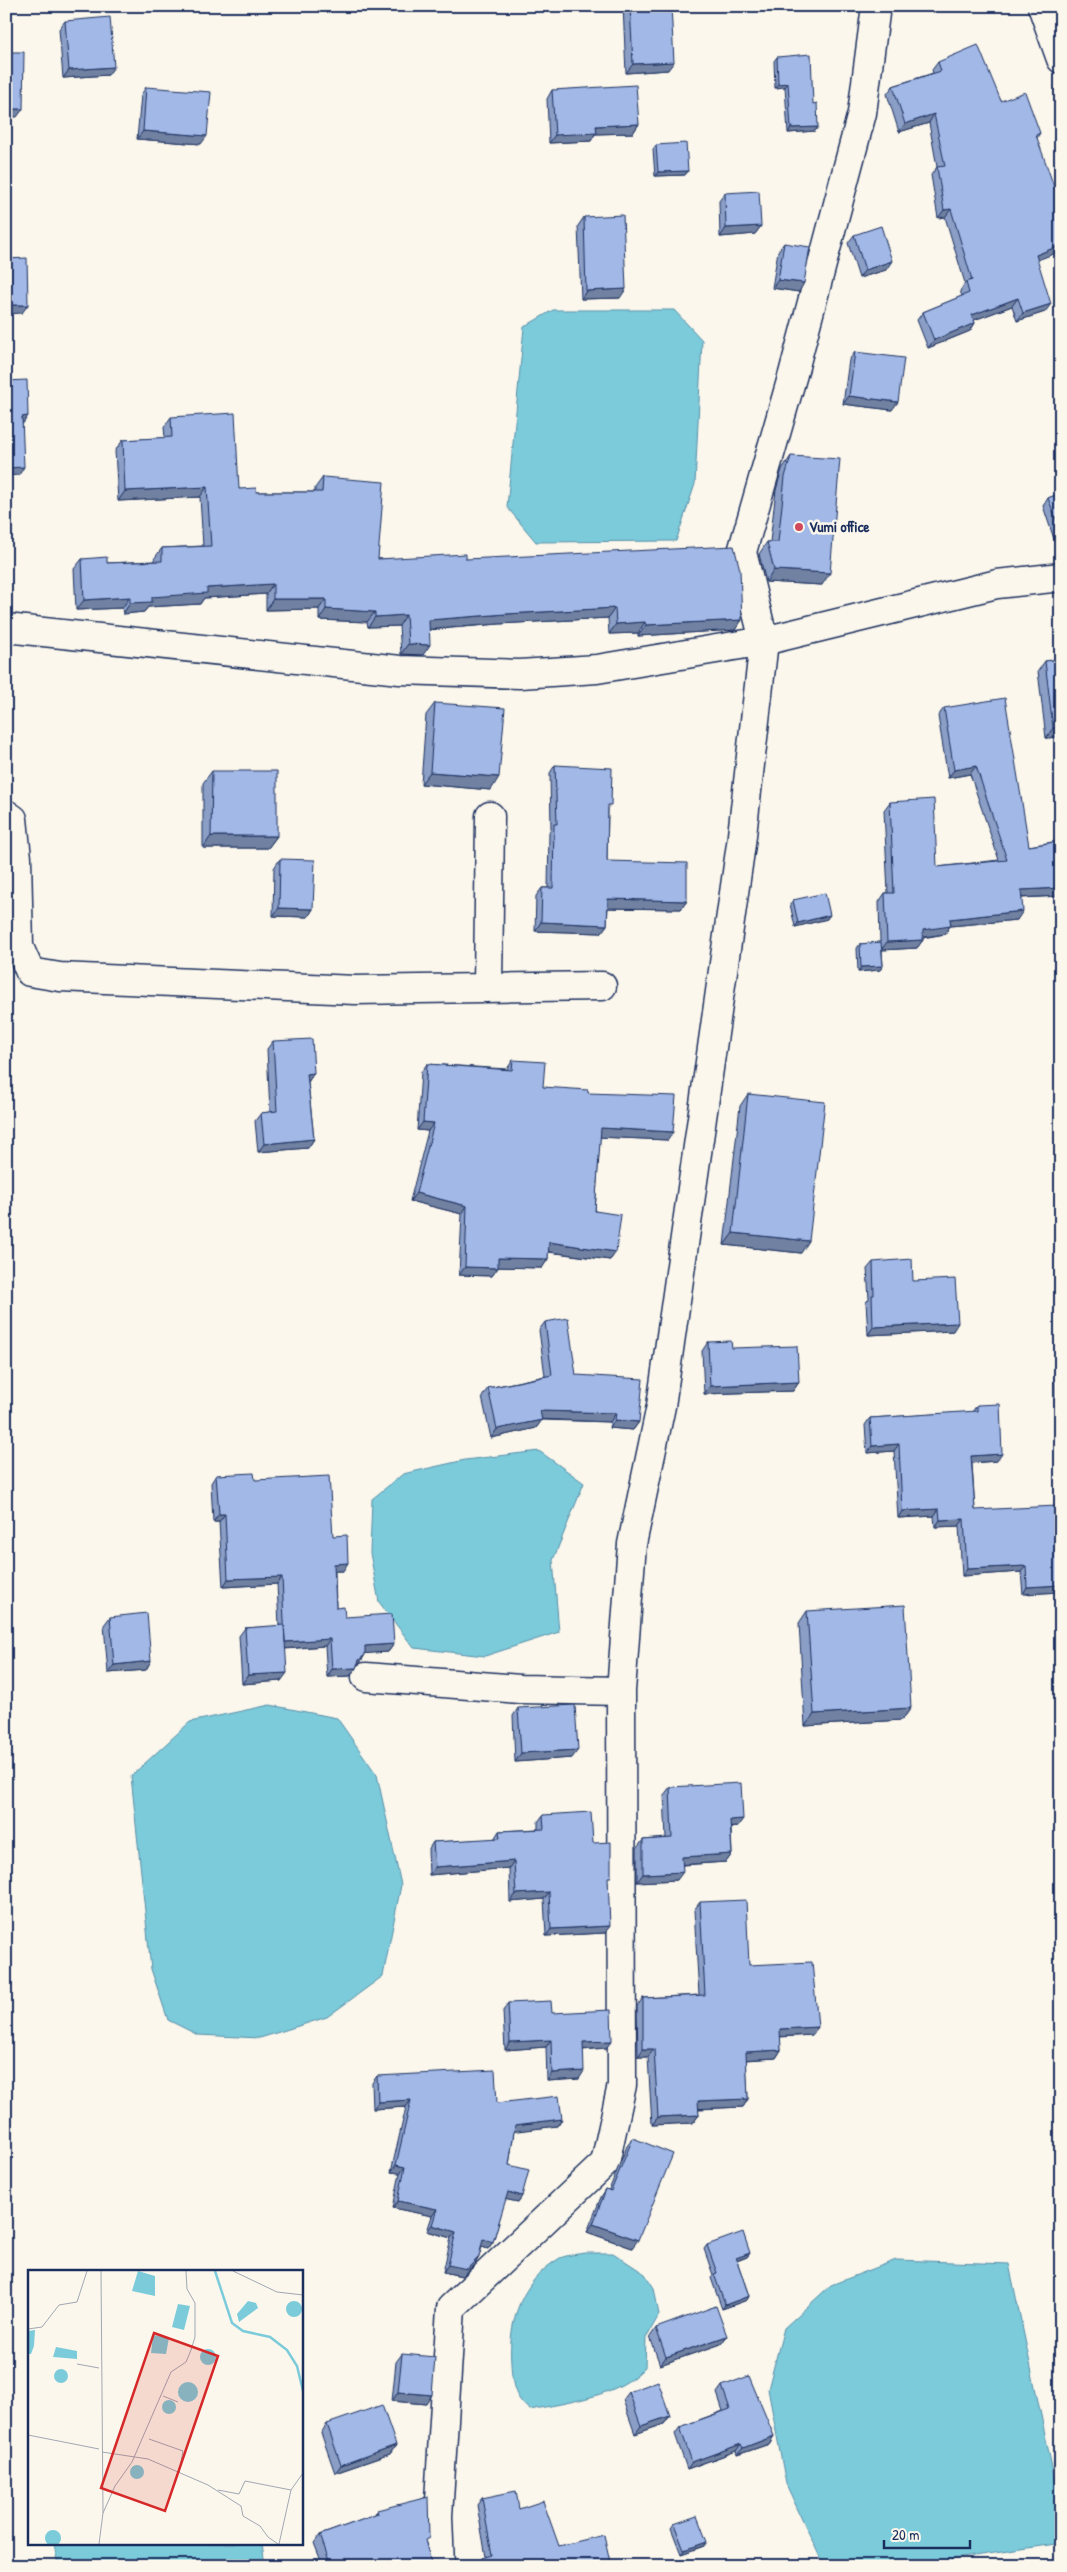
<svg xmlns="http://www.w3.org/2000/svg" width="1067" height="2572" font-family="'Patrick Hand',sans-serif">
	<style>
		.water { fill: #7ccbda; stroke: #558da8 }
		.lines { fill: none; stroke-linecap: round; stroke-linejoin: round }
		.street-casing { stroke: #1b2f5e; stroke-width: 31 }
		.primary-casing { stroke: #1b2f5e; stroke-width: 31 }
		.street { stroke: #fbf7ec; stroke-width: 28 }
		.primary { stroke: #fbf7ec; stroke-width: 28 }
		.wall { fill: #8b9ec6; stroke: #1b2f5e }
		.shaded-wall { fill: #7181a1; stroke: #1b2f5e }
		.building { fill: #a2b8e6; stroke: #1b2f5e }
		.poi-dot { fill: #d1495b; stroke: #fbf7ec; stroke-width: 2 }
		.labels { text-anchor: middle; stroke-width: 5; stroke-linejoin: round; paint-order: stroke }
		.poi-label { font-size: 15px; font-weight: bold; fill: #1b2f5e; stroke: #fbf7ec; text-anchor: start }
		.inset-river { fill: none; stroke: #7ccbda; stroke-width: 2.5 }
		.inset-road { fill: none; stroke: #a1a7b3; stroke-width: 1 }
		.view { fill: #d62828; fill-opacity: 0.15; stroke: #d62828; stroke-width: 2.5 }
		.inset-edge { fill: none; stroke: #1b2f5e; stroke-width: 2.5 }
	</style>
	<rect width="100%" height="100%" fill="#fbf7ec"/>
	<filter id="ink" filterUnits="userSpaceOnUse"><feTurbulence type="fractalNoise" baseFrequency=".02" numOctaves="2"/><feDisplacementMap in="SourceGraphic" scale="10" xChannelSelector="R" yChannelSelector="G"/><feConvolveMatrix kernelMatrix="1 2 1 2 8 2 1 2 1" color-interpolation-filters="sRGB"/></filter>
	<g filter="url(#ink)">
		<!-- water -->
		<path class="water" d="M553,310h121l28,30 -7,144 -19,57 -140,1 -29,-35 17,-180z
			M539,1451l45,32 -31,77 6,72 -74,24 -71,-8 -35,-46 -9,-49 2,-54 31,-25 62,-14z
			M270,1705l67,13 40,57 24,110 -18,91 -56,41 -67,21 -62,-3 -30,-15 -17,-51 -20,-193 59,-54z
			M586,2253h27l32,21 9,14 5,27 -13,23 -1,29c-27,30 -77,35 -115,43 -17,-13 -18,-28 -19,-47 -3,-42 10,-82 49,-105 7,-3 18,-4 26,-5z
			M896,2260l113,4 52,246v33l-152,23h-85l-38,-82 -18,-95 16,-61 47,-43z
			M54,2543h208l3,23h-207z"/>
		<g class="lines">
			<!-- street casing -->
			<g class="street-casing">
				<path id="street" d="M6,628l394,42 120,4 77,-5 167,-28 233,-57 64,-7
					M6,814l7,5 4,39 2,89 11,25 30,5 295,13 247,-4
					M488,988l2,-172
					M366,1677l154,12 101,2
					M440,2566l-2,-50 13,-208 154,-145 17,-78 -1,-394 11,-147 29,-138 80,-562 23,-203 -22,-89 51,-178 69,-261 14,-107"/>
			</g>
			<!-- primary casing -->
			<g class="primary-casing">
				<path id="primary" d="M1042,6l19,53"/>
			</g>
			<!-- street -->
			<use href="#street" class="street"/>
			<!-- primary -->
			<use href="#primary" class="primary"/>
		</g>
		<!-- wall -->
		<path class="wall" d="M623,6h48l-3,64 -42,3z
			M65,21l43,54 -45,3 -4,-49z
			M777,57l41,70 -3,4 -27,2 -3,-46 -10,1 -1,-27z
			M938,62l63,39 39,32 -3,5v122l8,52 -28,9 -5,-15 -38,14 1,3 -5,8 -42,17 -11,-28 6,-8 39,-16 -2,-5 5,-8 -20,-66 -7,1 -7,-43 6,-8 -8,-44 -30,9 -12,-38 6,-8 40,-13 -1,-3z
			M146,87l55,57 -64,-5 4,-44z
			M552,90l87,34 -6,9 -38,1 -4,7 -42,2 -2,-44z
			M656,145l32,26 -3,4 -30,1 -2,-27z
			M725,193l36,33 -6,8 -35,3 -1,-36z
			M584,217l36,81 -39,1 -3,-73z
			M854,235l32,35 -27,8 -11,-35z
			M784,243l15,49 -27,-4 6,-37z
			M855,352l37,58 -49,-6 6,-44z
			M171,417l68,72 17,3h59v-4l8,-11 55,82h88l276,61 -7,10 -97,6v-3l-29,1 -1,-16 -109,6 -70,6 -6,25 -22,-1 -2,-28 -31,1 -1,-5 -48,-2v-11l-53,1v-16l-62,4 -4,6 -52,3 -4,5 -21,2 -1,-6 -46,2 -2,-41 8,-10 25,4 47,-2v-2l8,-11 41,-2 -3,-49 -82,4 -3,-50 8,-11 42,-2 -1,-11z
			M791,456l31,129 -56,-3 -7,-28 8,-12h3l6,-52 6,-21z
			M1061,493v53l-4,2 -14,-42 5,-8z
			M1061,659v78l-15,1 -8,-67 7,-10z
			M435,703l56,87 -70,-6 5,-69z
			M944,708l85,138 29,-5v-5l3,-4v64l-39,2 -5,22 -67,6 -5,8 -22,4v2l-6,8 -35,2 1,16 -3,4 -22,2 -1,-24 3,-4 20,-2 -1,-40 6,-9h3l-4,-83 6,-8 47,65 62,-7 -29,-86 -22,4 -10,-62z
			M555,765l53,43 -1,53 80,40 -6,8 -73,-1 -1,17 -6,8 -66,-2 1,-35 6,-8h6l1,-56 2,-3 -1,-56z
			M212,771l65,65 -9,12h-65v-65z
			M280,859l33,50 -5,8 -35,-1 1,-48z
			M793,900l34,19 -32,8 -5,-23z
			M273,1041l41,32 -6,9 6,57 -6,9 -50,4 -3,-31 6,-8 9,-1 -3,-63z
			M513,1060l30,27 45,6 80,47 -68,-3 -5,74 21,41 -6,8 -62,-8v7l-6,9 -44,-1 -6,9 -33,-1 3,-61 -52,-13 18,-70 -11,-1 4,-58 6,-8 80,5z
			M748,1094l53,159 -77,-8 16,-139z
			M873,1262l40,19 40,50 -85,4 -2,-33 3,-3 -2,-30z
			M545,1322l31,53 63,47 -6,8 -24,-2 1,-6 -68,-2 -6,8 -45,10 -9,-41 6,-9 57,-12 -6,-46z
			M708,1342l24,6 67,34 -6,9 -89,3 -2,-43z
			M1060,1373l1,56 -4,1 -2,-49z
			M977,1405l20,56 -25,2 3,47 86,82 -38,2 -2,-22 -59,4 -3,-50 -24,1 -1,-11 -36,2 -4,-67 -27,2 -2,-28 5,-7 102,-6z
			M216,1475l39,5 78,56 10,35h-8l1,37 9,9 49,27 -6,8 -23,1 -5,10 -3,2 -1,3 -6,8 -23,1 -2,-31 -40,3 -4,32 -39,3 -3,-48 6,-8 34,-2 -2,-42 -54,3 -4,-65h-6l-2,-39z
			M807,1611l104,97 -9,12 -97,6 -6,-103z
			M110,1617l36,53 -38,3 -4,-48z
			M518,1708l54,50 -57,4 -2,-46z
			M670,1787l67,40 -6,1 1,26 -6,8 -43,3 -6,15 -40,2v-34l6,-8 23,-2 -2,-43z
			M543,1815l50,28 15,39 -3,51 -59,3 -2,-37 -34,3 -1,-34 -80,7 -1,-25 5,-8 61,-3 5,-8 39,-2v-7z
			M700,1902l49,63 69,62 -6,8 -32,2 1,13 -5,8 -30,2 2,39 -5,8 -45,2 1,6 -6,8 -41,2 -4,-68h-10l-1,-51 6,-8 56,-3 -5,-85z
			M508,2003l44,10 54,35 -23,2 -4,29 -32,2 -1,-34 -41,3 -2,-39z
			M377,2076l120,27 65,16 -5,7 -43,5 -5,34 13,31 -4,6 -13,-3 -12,43 -5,7 -6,-2 -3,10 -4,7 -13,12 -19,-4 8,-34 -24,-7 5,-15 -39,-8 7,-35 -9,-1 15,-65 -33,2 -1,-26z
			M633,2138l-1,110 -45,-16 14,-35 5,-8 3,1 18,-44z
			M707,2245l43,8 -3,4 -10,4 12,35 -2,4 -25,9 -11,-31 2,-3 -9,-26z
			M656,2328l71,8 -6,8 -61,21 -10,-28z
			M402,2354l24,50 -34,-3 4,-39z
			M722,2386l52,50 -5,8 -32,11 -1,-4 -49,18 -12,-35 5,-7 43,-16 -6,-18z
			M629,2392l41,24 -6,8 -29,10 -12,-34z
			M327,2424l69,21 -6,9 -55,19 -14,-40z
			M482,2498l37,11 40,37 52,20h-134l5,-8 4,-1 -9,-52z
			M377,2510l49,33 6,23h-109l-9,-23 6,-8 53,-19z
			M674,2524l30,22 -23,8 -10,-26z"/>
		<!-- shaded-wall -->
		<path class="shaded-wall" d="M674,62l-6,8 -42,3 7,-9z
			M114,67l-6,8 -45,3 6,-8z
			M788,83l-3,4 -10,1 3,-4z
			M6,109h17l-6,8h-11z
			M934,114l-5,9 -30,9 6,-8z
			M639,124l-6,9 -38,1 -4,7 -42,2 6,-8 41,-9z
			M818,127l-3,4 -27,2 3,-5z
			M143,131l64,5 -6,8 -64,-5z
			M688,171l-3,4 -30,1 3,-4z
			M951,209l-6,8 -7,1 6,-8z
			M761,226l-6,8 -35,3 6,-9z
			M1061,245v6l-31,12 6,-8z
			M892,261l-6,9 -27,8 6,-8z
			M778,280l26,3 -5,9 -27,-4z
			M626,289l-6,9 -39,1 5,-8z
			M1018,298l-6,8 -46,17 6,-8z
			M1051,304l-6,8 -28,9 6,-8z
			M6,305h22l-6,8 -16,1z
			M975,323l-5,8 -42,17 6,-8z
			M849,396l49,6 -6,8 -49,-6z
			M28,416l-6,9v-8z
			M24,467l-5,8 -13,1v-8z
			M207,487l-7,10 -82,4 7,-10z
			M774,570l56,3 -8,12 -56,-3z
			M273,584l-7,10 -62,4 -4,6 -52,3 -4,5 -21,2 7,-11 22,-6 55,-9z
			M130,597l-8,11 -46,2 8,-10z
			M273,599h53l-7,10 -53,1z
			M615,608l-7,10 -109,6 -78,6 8,-10 77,-6z
			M326,609l49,3 -8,10 -48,-2z
			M406,615l-7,11 -31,1 7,-10z
			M742,620l-7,10 -97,6 8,-11z
			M645,622l-7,11 -29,1 7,-10z
			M408,644l22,1 -7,10 -22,-1z
			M1061,727v10l-15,1 7,-10z
			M976,766l-6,8 -22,4 6,-8z
			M430,772l69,5 -8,13 -70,-6z
			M211,836h66l-9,12h-65z
			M1061,888v8l-46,2 6,-8z
			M608,899l79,2 -6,8 -79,-1z
			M279,908l34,1 -5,8 -35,-1z
			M1023,911l-6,9 -67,6 -5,8 -28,4 6,-8 27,-11z
			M830,915l-3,4 -32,8 3,-4z
			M541,922l66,3 -6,8 -66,-2z
			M923,940l-6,8 -36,2 6,-8z
			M883,966l-3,4 -22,2 3,-5z
			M314,1073l-6,9h-7l6,-8z
			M423,1122l11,1 -6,8 -11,-1z
			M601,1128l72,4 -5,8 -73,-3z
			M314,1139l-6,9 -50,4 6,-8z
			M416,1193l51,13 -5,8 -52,-13z
			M733,1233l76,8 -8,12 -77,-8z
			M549,1242l67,10 -6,8 -67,-9z
			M498,1258l50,1 -6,9 -50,-1z
			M465,1267l33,1 -6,8 -33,-1z
			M958,1323l-5,8 -85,4 5,-8z
			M799,1382l-6,9 -89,3 6,-8z
			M540,1411l76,2 -6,9 -76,-3z
			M542,1420l-6,8 -45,10 6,-9z
			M615,1420l24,2 -6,8 -24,-2z
			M1061,1424v5l-4,1z
			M899,1444l-5,7 -27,2 5,-7z
			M1002,1454l-5,7 -31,2 5,-7z
			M939,1509l-5,7 -36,2 4,-7z
			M219,1514h6l-6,8h-6z
			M964,1519l-5,7 -24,1 5,-7z
			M348,1563l-5,8h-14l5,-7z
			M1026,1566l-5,6 -59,4 5,-7z
			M282,1577l-5,7 -54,3 5,-8z
			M1061,1585v7l-38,2 4,-7z
			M330,1639l-5,7 -45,3 5,-7z
			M394,1644l-6,8 -28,2 5,-8z
			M365,1655l-5,8 -7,5 6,-8z
			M151,1661l-5,9 -38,3 6,-8z
			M356,1668l-6,8 -23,1 5,-8z
			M287,1673l-6,8 -39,3 6,-9z
			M911,1708l-9,12 -97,6 9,-12z
			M578,1750l-6,8 -57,4 6,-9z
			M743,1819l-6,8 -13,1 6,-8z
			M732,1854l-6,8 -49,3 5,-8z
			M514,1861l-5,7 -80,7 6,-8z
			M683,1872l-6,8 -40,2 6,-8z
			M549,1892l-5,7 -34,3 6,-8z
			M610,1926l-5,7 -59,3 5,-7z
			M818,2027l-6,8 -38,2 6,-8z
			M551,2040l-5,7 -41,3 5,-8z
			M612,2041l-6,7 -29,2 6,-8z
			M643,2049h11l-6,8h-10z
			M781,2050l-5,8 -36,2 6,-8z
			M584,2071l-5,8 -32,2 5,-8z
			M748,2099l-5,8 -51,2 6,-8z
			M411,2100l-5,7 -33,2 5,-7z
			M699,2115l-6,8 -41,2 6,-8z
			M562,2119l-5,7 -47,6 5,-7z
			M396,2165l9,2 -5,6 -9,-1z
			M508,2192l14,4 -4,6 -15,-3z
			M398,2201l39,8 -5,7 -39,-8z
			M593,2224l45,16 -6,8 -45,-16z
			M432,2225l24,7 -5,6 -24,-7z
			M483,2239l10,3 -5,7 -9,-3z
			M750,2253l-3,4 -14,5 3,-4z
			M479,2257l-4,7 -13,12 -19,-4 5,-7z
			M749,2296l-2,4 -25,9 3,-4z
			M727,2336l-6,8 -61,21 6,-8z
			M398,2392l34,3 -6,9 -34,-3z
			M670,2416l-6,8 -29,10 6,-8z
			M774,2436l-5,8 -32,11 6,-7z
			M741,2444l-5,7 -49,18 5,-7z
			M396,2445l-6,9 -55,19 6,-8z
			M707,2542l-3,4 -23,8 3,-4z"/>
		<!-- building -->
		<path class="building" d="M630,6h41l3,56 -41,2z
			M110,17l4,50 -45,3 -4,-49z
			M978,45l23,56 24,-9 15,41 -4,2 22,63 3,-1v48l-25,10 15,49 -28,9 -5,-15 -46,17 3,8 -41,17 -11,-28 46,-19 -3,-11 6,-2 -21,-71 -7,1 -7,-43 8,-1 -11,-52 -29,10 -12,-38 48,-15 -3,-9z
			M6,52h18l-1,57h-17z
			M811,54l2,50 4,-1 1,24 -27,1 -3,-45 -10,1 -1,-27z
			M636,85l3,39 -43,2 1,7 -42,2 -3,-45z
			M146,87l65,5 -4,44 -64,-5z
			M686,143l2,28 -30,1 -2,-27z
			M759,191l2,35 -35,2 -1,-35z
			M623,215l3,74 -40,2 -2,-74z
			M881,226l11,35 -27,9 -11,-35z
			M784,243l26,4 -6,36 -26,-3z
			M27,258l1,47h-22v-46z
			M855,352l49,6 -6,44 -49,-6z
			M27,380l1,36 -6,1 2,50 -18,1v-87z
			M235,413l4,76 17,-1v4h66l1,-15 61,5 -6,77 88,-5v5l268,-13 6,24 2,50 -96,5 -1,-3 -29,2 -1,-16 -109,6 -77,6 1,25 -22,-1 -2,-29 -31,2v-5l-49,-3v-10h-53v-15l-66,4v5l-55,4v5l-22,1v-6l-46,3 -2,-41 25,-2v6l55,-2v-13l49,-2 -4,-59 -82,4 -2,-51 49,-3 -1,-20z
			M791,456l49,3 -10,114 -56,-3 -7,-28h11l7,-65z
			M1061,493v39l-13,-34z
			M1061,659v68l-8,1 -8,-67z
			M1005,698l24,148 32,-5v47l-40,2 2,21 -73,8 1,7 -28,4v10l-36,2 -2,-49h9l-4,-91 44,-3 3,68 70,-7 -31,-94 -22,4 -10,-62z
			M435,703l70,5 -6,69 -69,-5z
			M555,765l57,3 -1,37h-3l-1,56 80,2v38l-79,-2 -1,26 -66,-3 1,-34h11l1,-64h3z
			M212,771h65v65h-66z
			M280,859l35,1 -2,49 -34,-1z
			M825,893l5,22 -32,8 -5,-23z
			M881,942l2,24 -22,1 -1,-23z
			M312,1039l2,34 -7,1 7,65 -50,5 -3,-31 16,-2 -4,-70z
			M513,1060l32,2 -2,25 45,3v3l88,3 -3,36 -72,-4 -6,83 26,4 -5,37 -67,-10 -1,17 -50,-1v10l-33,-1 2,-61 -51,-13 18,-70 -11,-1 4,-58 85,6z
			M748,1094l77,8 -16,139 -76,-8z
			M912,1259l1,22 42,-2 3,44 -85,4 -1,-32h2l-1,-33z
			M568,1318l8,57 67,4 -4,43 -24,-2 1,-7 -76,-2 2,9 -45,9 -9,-41 64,-13 -7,-53z
			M731,1341l1,7 65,-2 2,36 -89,4 -2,-44z
			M1000,1404l2,50 -31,2 4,54 82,-4v7h4v72l-34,2 -1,-21 -59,3 -3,-50 -24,1 -1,-11 -37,2 -3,-67 -27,2 -2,-28 107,-7v-6z
			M254,1473l1,7 74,-4 4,60 14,-1 1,28 -14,1 2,44 8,-1 1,10 47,-3 2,30 -29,2v9l-6,5 -3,8 -24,1 -2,-30 -45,3 -3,-65 -54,2 -3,-65h-6l-3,-39z
			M905,1605l6,103 -97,6 -7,-103z
			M147,1613l4,48 -37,4 -4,-48z
			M284,1625l3,48 -39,2 -3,-47z
			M575,1705l3,45 -57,3 -3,-45z
			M741,1783l2,36 -13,1 2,34 -50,3 1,15 -40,2v-34l29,-2 -2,-51z
			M591,1812l2,31 18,-1v35h-3l2,49 -59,3 -2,-37 -33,2 -2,-33 -79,6 -2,-25 67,-4 -1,-7 45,-2 -1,-14z
			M746,1900l3,65 63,-3 6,65 -38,2 1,21 -35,2 2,47 -50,2 1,14 -41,2 -4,-68h-11v-51l62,-3 -5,-93z
			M551,2001l1,12 59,-3 1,31 -29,1 1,29 -32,2 -1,-33 -41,2 -2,-39z
			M495,2070l2,33 62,-7 3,23 -47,6 -6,40 20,5 -7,26 -14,-4 -15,50 -10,-3 -4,18 -12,12 -19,-4 8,-33 -24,-7 5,-16 -39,-8 7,-34 -9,-2 15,-65 -33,2 -1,-26z
			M633,2138l40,16 -35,86 -45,-16 13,-35 5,2z
			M743,2232l7,21 -14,5 13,38 -24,9 -11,-31 3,-1 -10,-28z
			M716,2306l11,30 -61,21 -10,-29z
			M402,2354l33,3 -3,38 -34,-3z
			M749,2376l25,60 -31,12 -2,-4 -49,18 -12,-35 50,-18 -8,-23z
			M658,2381l12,35 -29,10 -12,-34z
			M382,2405l14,40 -55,20 -14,-41z
			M516,2491l3,18 24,-8 16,45 45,-11 7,31h-127l-2,-8 10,-3 -10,-57z
			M428,2497l1,41 -4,2 7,26h-101l-11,-31 58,-21 -1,-4z
			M697,2516l10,26 -23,8 -10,-26z"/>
	</g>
	<!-- markers -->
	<circle class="poi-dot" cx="799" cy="527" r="5"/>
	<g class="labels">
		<!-- poi labels -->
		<g class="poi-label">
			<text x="809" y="532">Vumi office</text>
		</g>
	</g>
	<!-- overview -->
	<g transform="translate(28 2270)">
		<rect width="275" height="275" fill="#fbf7ec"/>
		<path d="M110,1l17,5v20l-23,-5zM220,31l8,2 2,5 -19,14 -2,-8zM258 39a8 8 0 1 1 16 0a8 8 0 1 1-16 0ZM150,34l12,2 -6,24 -12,-3zM7,60l-1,16 -3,8h-3v-23zM125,65l16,3 -3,16 -15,-1zM28,77l21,4v8l-24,-2zM172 87a8 8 0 1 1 16 0a8 8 0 1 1-16 0ZM26 106a7 7 0 1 1 14 0a7 7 0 1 1-14 0ZM150 122a10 10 0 1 1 20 0a10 10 0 1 1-20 0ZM134 137a7 7 0 1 1 14 0a7 7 0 1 1-14 0ZM102 202a7 7 0 1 1 14 0a7 7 0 1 1-14 0ZM17 268a8 8 0 1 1 16 0a8 8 0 1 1-16 0Z" fill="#7ccbda"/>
		<path class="inset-river" d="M187,1l17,52 11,8 27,6 17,13 10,16 6,25"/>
		<path class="inset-road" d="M205,1l44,21 26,3M0,59l14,-2 17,-22 18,-3 10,-31M49,94l22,4M135,126l15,6M0,165l71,14M121,169l34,12 -4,22M74,182l46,7 60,26 33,21 2,10 17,10 8,11 10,7M190,220l21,4 6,-13 46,9 -12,54M263,220l12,-17M75,243l12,-27 17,-24 39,-90 15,-10 5,-12 4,-13v-34l-8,-14 -1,-18M71,274l4,-31 -2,-242"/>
		<path class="view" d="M126,63l64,23 -53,155 -64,-23z"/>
		<rect width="275" height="275" class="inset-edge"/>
	</g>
	<!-- margin -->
	<rect width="1067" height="2572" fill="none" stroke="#fbf7ec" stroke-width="25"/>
	<rect x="12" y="12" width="1042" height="2547" fill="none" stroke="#1b2f5e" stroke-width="2" filter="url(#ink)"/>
	<!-- scale -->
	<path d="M884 2540v8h86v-8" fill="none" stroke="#1b2f5e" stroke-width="2.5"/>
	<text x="892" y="2540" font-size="15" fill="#1b2f5e" stroke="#fbf7ec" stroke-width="4" paint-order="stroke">20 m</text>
</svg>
